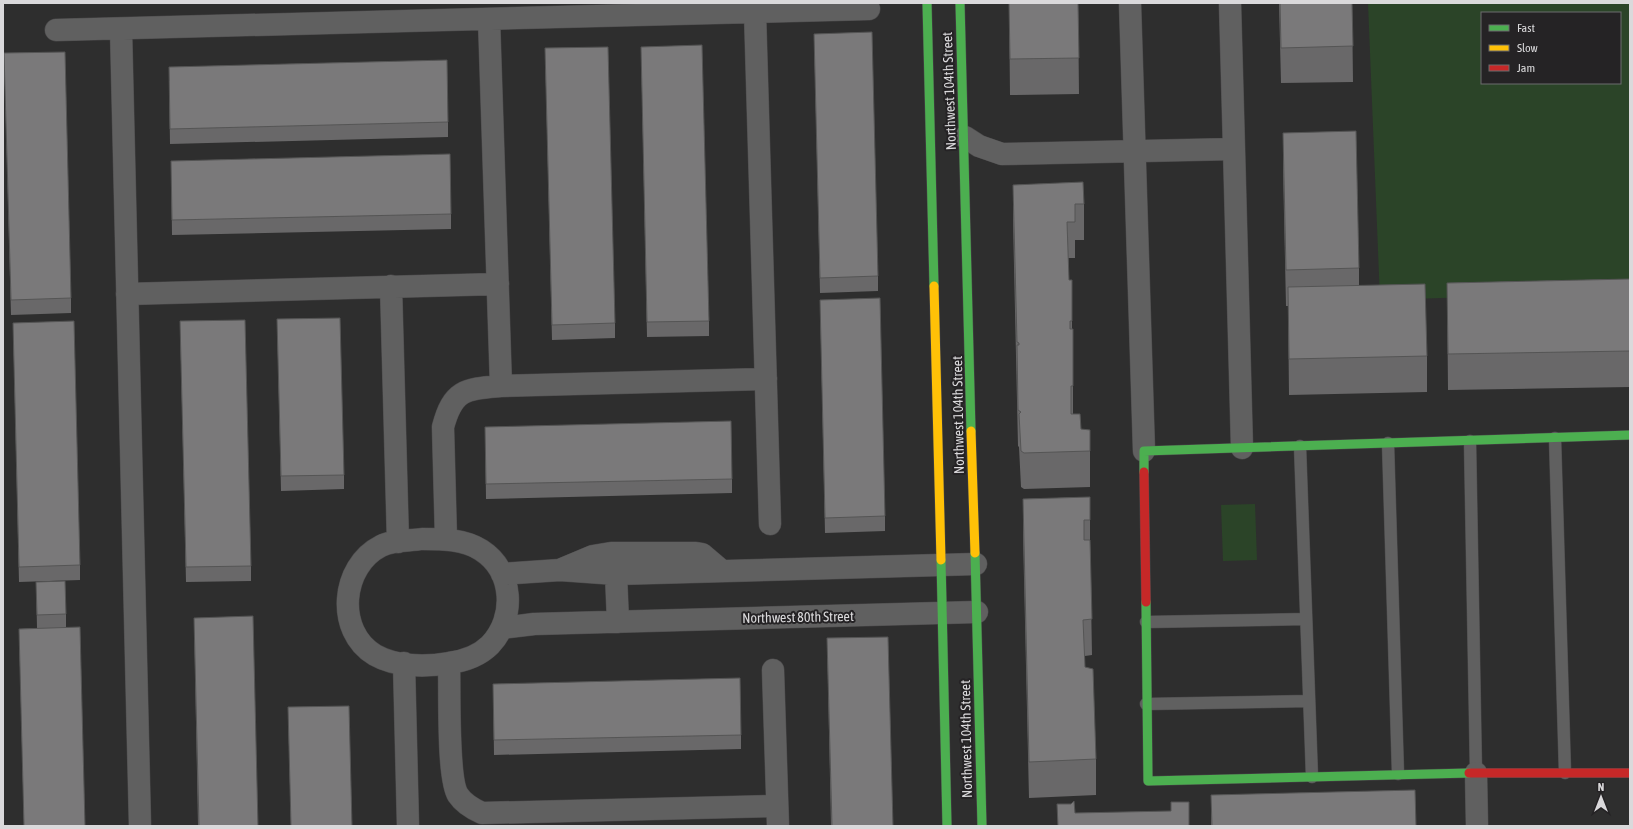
<svg xmlns="http://www.w3.org/2000/svg" width="1633" height="829" font-family="'Asap Condensed',sans-serif">
	<style>
		.green { fill: #2b4428; fill-rule: evenodd }
		.lines { fill: none; stroke-linecap: round; stroke-linejoin: round }
		.lane-casing { stroke: #4a494a; stroke-width: 13 }
		.street-casing { stroke: #4a494a; stroke-width: 23 }
		.fast-casing { stroke: #4a494a; stroke-width: 10 }
		.slow-casing { stroke: #4a494a; stroke-width: 10 }
		.jam-casing { stroke: #4a494a; stroke-width: 10 }
		.lane { stroke: #606060; stroke-width: 12 }
		.street { stroke: #606060; stroke-width: 22 }
		.fast { stroke: #4caf50; stroke-width: 9 }
		.slow { stroke: #ffc107; stroke-width: 9 }
		.jam { stroke: #c62828; stroke-width: 9 }
		.wall { fill: #696869 }
		.building { fill: #7a797a; stroke: #555 }
		.labels { text-anchor: middle; stroke-width: 4; stroke-linejoin: round; paint-order: stroke }
		.street-label { font-size: 14px; fill: #dad9db; stroke: #252325 }
	</style>
	<rect width="100%" height="100%" fill="#2e2e2e"/>
	<!-- green -->
	<path class="green" d="M1368,3h262v289l-250,8zM1482,13h138v70h-138z
		M1255,504l2,56 -34,1 -2,-56z"/>
	<g class="lines">
		<!-- lane casing -->
		<g class="lane-casing">
			<path id="lane" d="M1555,438l10,335
				M1470,441l6,332
				M1388,443l10,331
				M1300,446l12,331
				M1146,622l160,-3
				M1146,704l163,-3"/>
		</g>
		<!-- street casing -->
		<g class="street-casing">
			<path id="street" d="M1130,3l14,448
				M755,12l15,512
				M489,19l12,367
				M121,29l19,797
				M56,30l813,-21
				M965,137l14,9 23,8 232,-5 -4,-146
				M1234,149l8,299
				M391,286l7,256
				M127,294l371,-10
				M422,539c20,0 42,0 59,11 33,21 35,68 9,95 -11,11 -26,16 -41,18 -23,4 -53,4 -74,-8 -40,-24 -34,-89 6,-109 11,-6 29,-5 41,-7z
				M446,539l-3,-112c10,-38 23,-38 58,-41l265,-7
				M562,569l31,-13 18,-3h85l6,1 20,17
				M502,574l58,-4 56,4 360,-10
				M616,574l2,48
				M502,628l32,-4 443,-12
				M404,663l4,163
				M449,663c1,26 -2,115 9,132 6,9 15,14 24,18l295,-7
				M773,670l5,156
				M1476,773l1,53"/>
		</g>
		<!-- fast casing -->
		<g class="fast-casing">
			<path id="fast" d="M927,3l7,283
				M960,3l11,428
				M1144,472v-21l486,-16
				M975,553l7,273
				M941,560l6,266
				M1146,602l2,179 321,-8"/>
		</g>
		<!-- slow casing -->
		<g class="slow-casing">
			<path id="slow" d="M934,286l7,274
				M971,431l4,122"/>
		</g>
		<!-- jam casing -->
		<g class="jam-casing">
			<path id="jam" d="M1144,472l2,130
				M1469,773h161"/>
		</g>
		<!-- lane -->
		<use href="#lane" class="lane"/>
		<!-- street -->
		<use href="#street" class="street"/>
		<!-- fast -->
		<use href="#fast" class="fast"/>
		<!-- slow -->
		<use href="#slow" class="slow"/>
		<!-- jam -->
		<use href="#jam" class="jam"/>
	</g>
	<!-- wall -->
	<path class="wall" d="M1009,3h69l1,91 -69,1z
		M1279,3h73l1,79 -72,1z
		M814,34l64,242v15l-58,2z
		M641,47l68,274v15l-62,1z
		M545,48l70,275v15l-63,2z
		M4,53l67,245v15l-60,2z
		M169,81l279,41v15l-278,7z
		M1283,133l76,135v18l68,70v36l-138,3 -1,-89h-2l-3,-137z
		M171,161l280,53v15l-279,6z
		M1013,185l71,19v36h-9v18h-7l1,22h3v49h1v85l17,37v36l-66,2 -3,-2 -2,-40 -1,-1 -5,-225z
		M1630,279v108l-182,3 -1,-107z
		M820,300l65,216v15l-60,2z
		M277,319l67,156v14l-63,2z
		M180,321l71,245v15l-65,1z
		M13,323l67,242v15l-61,2z
		M485,427l247,52v14l-246,6z
		M1090,497v46l2,112 -7,1v11l11,92v36l-67,3 -6,-263v-36z
		M36,582l30,32v14l19,198h-61l-5,-197 18,-1z
		M194,618l64,208h-60z
		M827,638l66,188h-62z
		M493,684l248,51v14l-247,6z
		M288,707l64,119h-61z
		M1211,795l205,31h-205z"/>
	<!-- building -->
	<path class="building" d="M1009,3h69l1,55 -69,1z
		M1280,3h72l1,43 -72,2z
		M872,32l6,244 -58,2 -6,-244z
		M702,45l7,276 -62,1 -6,-275z
		M608,47l7,276 -63,2 -7,-277z
		M65,52l6,246 -60,2 -7,-247z
		M447,60l1,62 -278,7 -1,-62z
		M1356,131l3,137 -73,2 -3,-137z
		M450,154l1,60 -279,6 -1,-59z
		M1083,182l1,22h-9v18h-8l2,58h3v41h-2v8h3v57h-2v28h9l1,15 9,1v21l-66,2 -3,-2 -2,-37 2,-2 -3,-2 -1,-65h2v-2l-2,-1 -4,-157z
		M1630,279v72l-182,3 -1,-71z
		M1425,284l2,72 -138,3 -1,-72z
		M880,298l5,218 -60,2 -5,-218z
		M340,318l4,157 -63,1 -4,-157z
		M245,320l6,246 -65,1 -6,-246z
		M74,321l6,244 -61,2 -6,-244z
		M731,421l1,58 -246,5 -1,-57z
		M1090,497v23h-6v20h6l2,79 -9,1 2,47 8,2 3,90 -67,3 -6,-263z
		M65,581l1,33 -29,1 -1,-33z
		M253,616l5,210h-59l-5,-208z
		M80,627l5,199h-61l-5,-197z
		M888,637l5,189h-61l-5,-188z
		M740,678l1,57 -247,5 -1,-56z
		M349,706l3,120h-61l-3,-119z
		M1415,790l1,36h-204l-1,-31z
		M1074,801l1,12 96,-2v-9h18v24h-131l-1,-22h14z"/>
	<g class="labels">
		<!-- street labels -->
		<g class="street-label">
			<text transform="translate(949 91) rotate(-92)" y="5">Northwest 104th Street</text>
			<text transform="translate(958 415) rotate(-91)" y="5">Northwest 104th Street</text>
			<text transform="translate(798 617) rotate(-1)" y="5">Northwest 80th Street</text>
			<text transform="translate(966 739) rotate(-91)" y="5">Northwest 104th Street</text>
		</g>
	</g>
	<!-- border -->
	<rect width="1633" height="829" fill="none" stroke="#dad9db" stroke-width="8"/>
	<!-- legend -->
	<rect x="1481" y="12" width="140" height="72" fill="#252325" stroke="#6d6c6e"/>
	<rect x="1489" y="25" width="20" height="6" fill="#4caf50" stroke="#6d6c6e"/>
	<text x="1517" y="32" font-size="12" fill="#dad9db">Fast</text>
	<rect x="1489" y="45" width="20" height="6" fill="#ffc107" stroke="#6d6c6e"/>
	<text x="1517" y="52" font-size="12" fill="#dad9db">Slow</text>
	<rect x="1489" y="65" width="20" height="6" fill="#c62828" stroke="#6d6c6e"/>
	<text x="1517" y="72" font-size="12" fill="#dad9db">Jam</text>
	<!-- north arrow -->
	<g transform="translate(1601 797)" stroke="#252325" stroke-width="3" paint-order="stroke">
	<path d="M0-3L7 15L0 10L-7 15Z" fill="#dad9db"/>
	<text y="-6" font-size="11" font-weight="bold" text-anchor="middle" fill="#dad9db">N</text>
	</g>
</svg>
